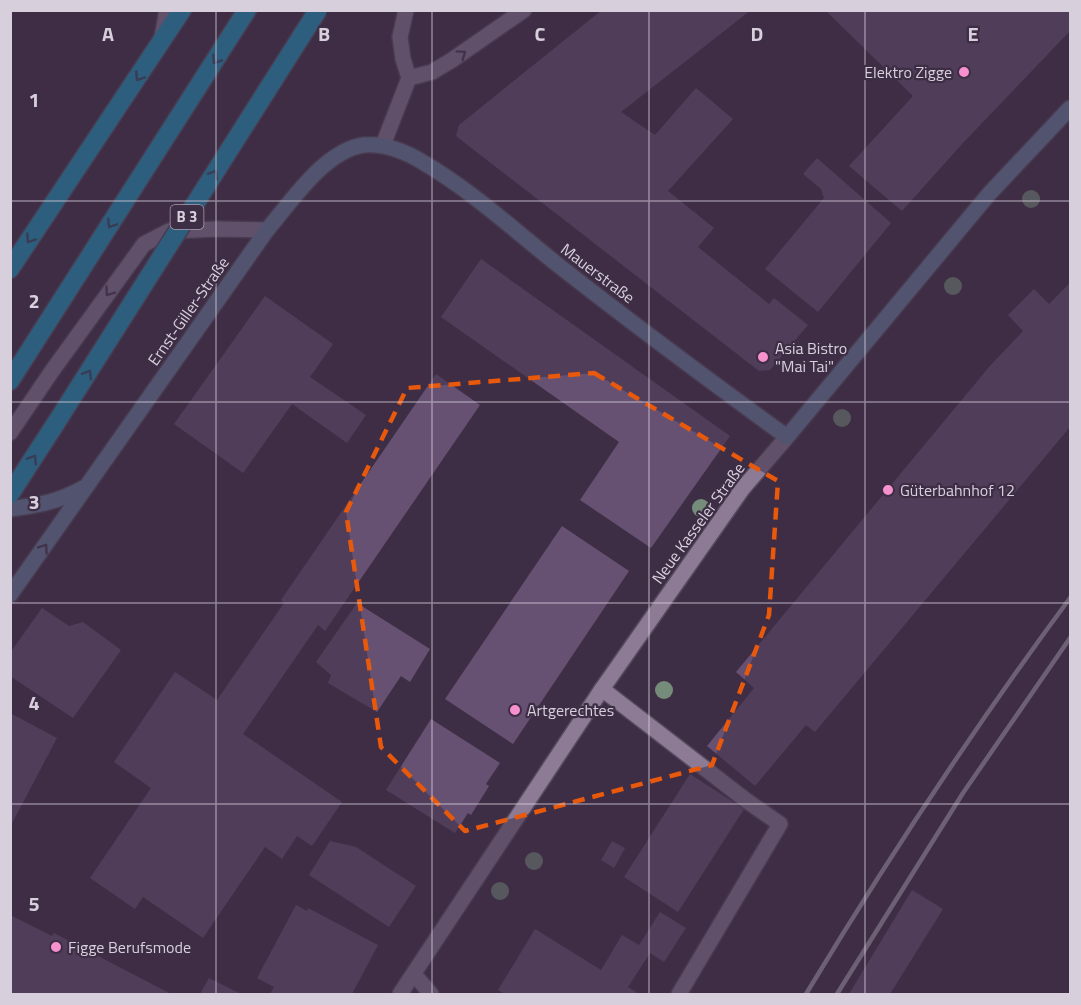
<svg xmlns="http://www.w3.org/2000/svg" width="1081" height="1005" font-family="'Titillium Web',sans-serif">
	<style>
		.building { fill: #675172 }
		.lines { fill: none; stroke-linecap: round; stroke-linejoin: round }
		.lane-casing { stroke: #564a5d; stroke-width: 18 }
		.street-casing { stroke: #564a5d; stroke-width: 18 }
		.secondary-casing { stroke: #564a5d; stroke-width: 18 }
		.highway-casing { stroke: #564a5d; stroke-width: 21 }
		.lane { stroke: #8d7b95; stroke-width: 15 }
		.street { stroke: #8d7b95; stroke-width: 15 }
		.secondary { stroke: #6a84a2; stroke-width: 15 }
		.highway { stroke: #199ac0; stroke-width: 18 }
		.rail { stroke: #a89dae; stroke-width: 4.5 }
		.highway-bridge-casing { stroke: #564a5d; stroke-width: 21; stroke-linecap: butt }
		.highway-bridge { stroke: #199ac0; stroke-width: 18 }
		.tree { fill: #768c7b }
		.oneway { stroke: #4a3a51 }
		.oneway2 { stroke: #334e6a }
		.oneway3 { stroke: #453b53 }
		.marked { fill: none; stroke: #e8590c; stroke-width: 4.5; stroke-dasharray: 12 8; stroke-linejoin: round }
		.grid { fill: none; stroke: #d8cfdd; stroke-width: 1.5; stroke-opacity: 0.55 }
		.poi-dot { fill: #f790ce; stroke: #3e2e45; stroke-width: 2 }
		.labels { text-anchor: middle; stroke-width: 4.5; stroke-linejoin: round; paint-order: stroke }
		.shield { fill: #3e2e45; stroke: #aa9faf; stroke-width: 1.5 }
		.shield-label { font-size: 15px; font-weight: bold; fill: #d8cfdd }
		.poi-label { font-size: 16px; fill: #d8cfdd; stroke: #3e2e45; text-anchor: start }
		.street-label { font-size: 16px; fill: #d8cfdd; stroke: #3e2e45 }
		.grid-label { font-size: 20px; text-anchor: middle; font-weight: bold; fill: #d8cfdd; stroke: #3e2e45; stroke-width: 4.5; stroke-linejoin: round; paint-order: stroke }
	</style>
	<rect width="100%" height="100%" fill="#3e2e45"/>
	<!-- building -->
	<path class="building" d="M602,10h149l-130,102 34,23 41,-47 37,31 -65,72 46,37 -16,19 71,57 5,-6 34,27 -38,45 -11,1 -303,-235 3,-11z
		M825,10h245v21l-108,113 -60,67 -53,-45 64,-70z
		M817,158l74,65 -73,89 -53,-43 59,-71 -3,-9 -18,-15z
		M481,259l249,177 -79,112 -71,-48 39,-58 -178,-125z
		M1070,283v144l-255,305 -9,-7 -51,61 -48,-40 47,-58 -18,-16 253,-305 34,-36 -15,-16 26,-26 15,15z
		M265,296l68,48 -23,33 56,38 -19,28 -55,-39 -49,69 -69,-49z
		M436,374l44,31 -155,226 -7,-6 -75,109 99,68 -30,44 -15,-10 -15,23 -17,-12 -62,91 -60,-41 -8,12 -45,-31 61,-90 -37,-26 61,-90 42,28 67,-97 -3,-3z
		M562,526l67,45 -116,173 -68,-45z
		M357,603l73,46 -20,33 -9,-6 -24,36 -49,-29 3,-8 -15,-13z
		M42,608l27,18 14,-4 38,28 -48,68 -63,-42v-23z
		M10,713l47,25 -47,89z
		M431,719l69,44 -14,21 3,2 -18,29 -3,-2 -13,20 -69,-43z
		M690,774l54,35 -66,103 -54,-35z
		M330,841l26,6 60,39 -27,41 -80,-52z
		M612,841l13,7 -11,20 -13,-8z
		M912,890l31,19 -53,85h-41z
		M296,905l11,6 1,-3 70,37 -26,49h-82l4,-7 -17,-9z
		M660,912l26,16 -22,34 -14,-9 -22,34 11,7h-134l-7,-4 37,-61 66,41 21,-35 17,10z
		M10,915l42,21 2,-3 117,61h-161z
		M209,978l32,16h-41z"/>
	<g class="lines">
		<!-- lane casing -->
		<g class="lane-casing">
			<path id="lane" d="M162,37l5,-27
				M10,433l42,-62 92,-127 25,-13 50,-2 48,1
				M602,689l145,112 33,23 -101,170
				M414,974l17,20"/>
		</g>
		<!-- street casing -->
		<g class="street-casing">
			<path id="street" d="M409,78l23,-6 20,-12 72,-50
				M383,145l26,-67 -6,-19 -3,-22 6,-27
				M400,994l202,-305 141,-201 44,-51"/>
		</g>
		<!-- secondary casing -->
		<g class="secondary-casing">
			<path id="secondary" d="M10,509c29,-4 48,-7 73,-21
				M10,595l257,-365c24,-28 58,-80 97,-85 20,-2 43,7 60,18 48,28 90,67 134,102 75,59 152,116 229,172l202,-243 81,-86"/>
		</g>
		<!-- highway casing -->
		<g class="highway-casing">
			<path id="highway" d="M10,269l172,-259
				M10,381l237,-371
				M10,494l46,-71"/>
		</g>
		<!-- lane -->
		<use href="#lane" class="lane"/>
		<!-- street -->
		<use href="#street" class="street"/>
		<!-- secondary -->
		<use href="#secondary" class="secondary"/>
		<!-- highway -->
		<use href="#highway" class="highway"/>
		<!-- rail -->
		<path class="rail" d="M806,994c82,-136 170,-269 264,-396
			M837,994l126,-201 107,-155"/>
		<!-- highway-bridge casing -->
		<g class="highway-bridge-casing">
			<path id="highway-bridge" d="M56,423l262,-413"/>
		</g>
		<!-- highway-bridge -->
		<use href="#highway-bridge" class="highway-bridge"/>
	</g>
	<!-- trees -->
	<g class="tree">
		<circle cx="1031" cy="199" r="9"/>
		<circle cx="953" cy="286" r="9"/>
		<circle cx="842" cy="418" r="9"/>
		<circle cx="701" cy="508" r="9"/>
		<circle cx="664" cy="690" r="9"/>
		<circle cx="534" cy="861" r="9"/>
		<circle cx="500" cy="891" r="9"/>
	</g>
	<!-- one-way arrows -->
	<defs><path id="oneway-chevron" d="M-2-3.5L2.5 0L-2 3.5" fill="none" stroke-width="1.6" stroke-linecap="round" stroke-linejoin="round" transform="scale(1.5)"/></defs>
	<g class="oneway">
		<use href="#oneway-chevron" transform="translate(462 54) rotate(-35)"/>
		<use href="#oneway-chevron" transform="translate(109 292) rotate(126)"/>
	</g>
	<g class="oneway2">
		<use href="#oneway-chevron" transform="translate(216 60) rotate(123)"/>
		<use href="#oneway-chevron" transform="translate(139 77) rotate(124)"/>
		<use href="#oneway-chevron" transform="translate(214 174) rotate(-58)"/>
		<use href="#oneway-chevron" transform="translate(111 224) rotate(123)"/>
		<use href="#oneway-chevron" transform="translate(30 239) rotate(124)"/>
		<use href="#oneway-chevron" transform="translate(88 374) rotate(-58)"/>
		<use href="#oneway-chevron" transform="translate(33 459) rotate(-57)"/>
	</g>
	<use class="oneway3" href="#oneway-chevron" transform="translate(44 548) rotate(-55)"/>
	<!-- marked area -->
	<path d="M0 0H1081V1005H0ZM594,373l184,108 -9,134 -57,150 -247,66 -84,-84 -35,-235 61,-124z" fill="#3e2e45" fill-opacity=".55" fill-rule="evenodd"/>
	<path class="marked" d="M594,373l184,108 -9,134 -57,150 -247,66 -84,-84 -35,-235 61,-124z"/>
	<!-- grid -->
	<path class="grid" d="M216,10v984M432,10v984M649,10v984M865,10v984M10,201h1060M10,402h1060M10,603h1060M10,804h1060"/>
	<!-- markers -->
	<g class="poi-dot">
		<circle cx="964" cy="72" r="6"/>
		<circle cx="763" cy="357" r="6"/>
		<circle cx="888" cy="490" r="6"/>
		<circle cx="515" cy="710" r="6"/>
		<circle cx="56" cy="947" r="6"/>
	</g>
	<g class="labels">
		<!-- shield labels -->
		<rect class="shield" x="170.5" y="205" width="33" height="24" rx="4.5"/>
		<g class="shield-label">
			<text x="187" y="222">B 3</text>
		</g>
		<!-- poi labels -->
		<g class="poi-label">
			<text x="952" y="78" text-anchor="end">Elektro Zigge</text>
			<text x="775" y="354">Asia Bistro<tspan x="775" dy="18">"Mai Tai"</tspan></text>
			<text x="900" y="496">Güterbahnhof 12</text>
			<text x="527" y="716">Artgerechtes</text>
			<text x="68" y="953">Figge Berufsmode</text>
		</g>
		<!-- street labels -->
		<g class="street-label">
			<text transform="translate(598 273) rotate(37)" y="6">Mauerstraße</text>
			<text transform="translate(188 311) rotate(-55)" y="6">Ernst-Giller-Straße</text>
			<text transform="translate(698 523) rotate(-54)" y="6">Neue Kasseler Straße</text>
		</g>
	</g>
	<g class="grid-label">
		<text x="108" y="41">A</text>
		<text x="324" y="41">B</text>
		<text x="540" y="41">C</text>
		<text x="757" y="41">D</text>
		<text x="973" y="41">E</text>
		<text x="34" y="107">1</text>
		<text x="34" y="308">2</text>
		<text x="34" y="509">3</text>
		<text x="34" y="710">4</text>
		<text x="34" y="911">5</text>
	</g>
	<!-- border -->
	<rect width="1081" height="1005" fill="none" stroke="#d8cfdd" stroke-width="24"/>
</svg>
